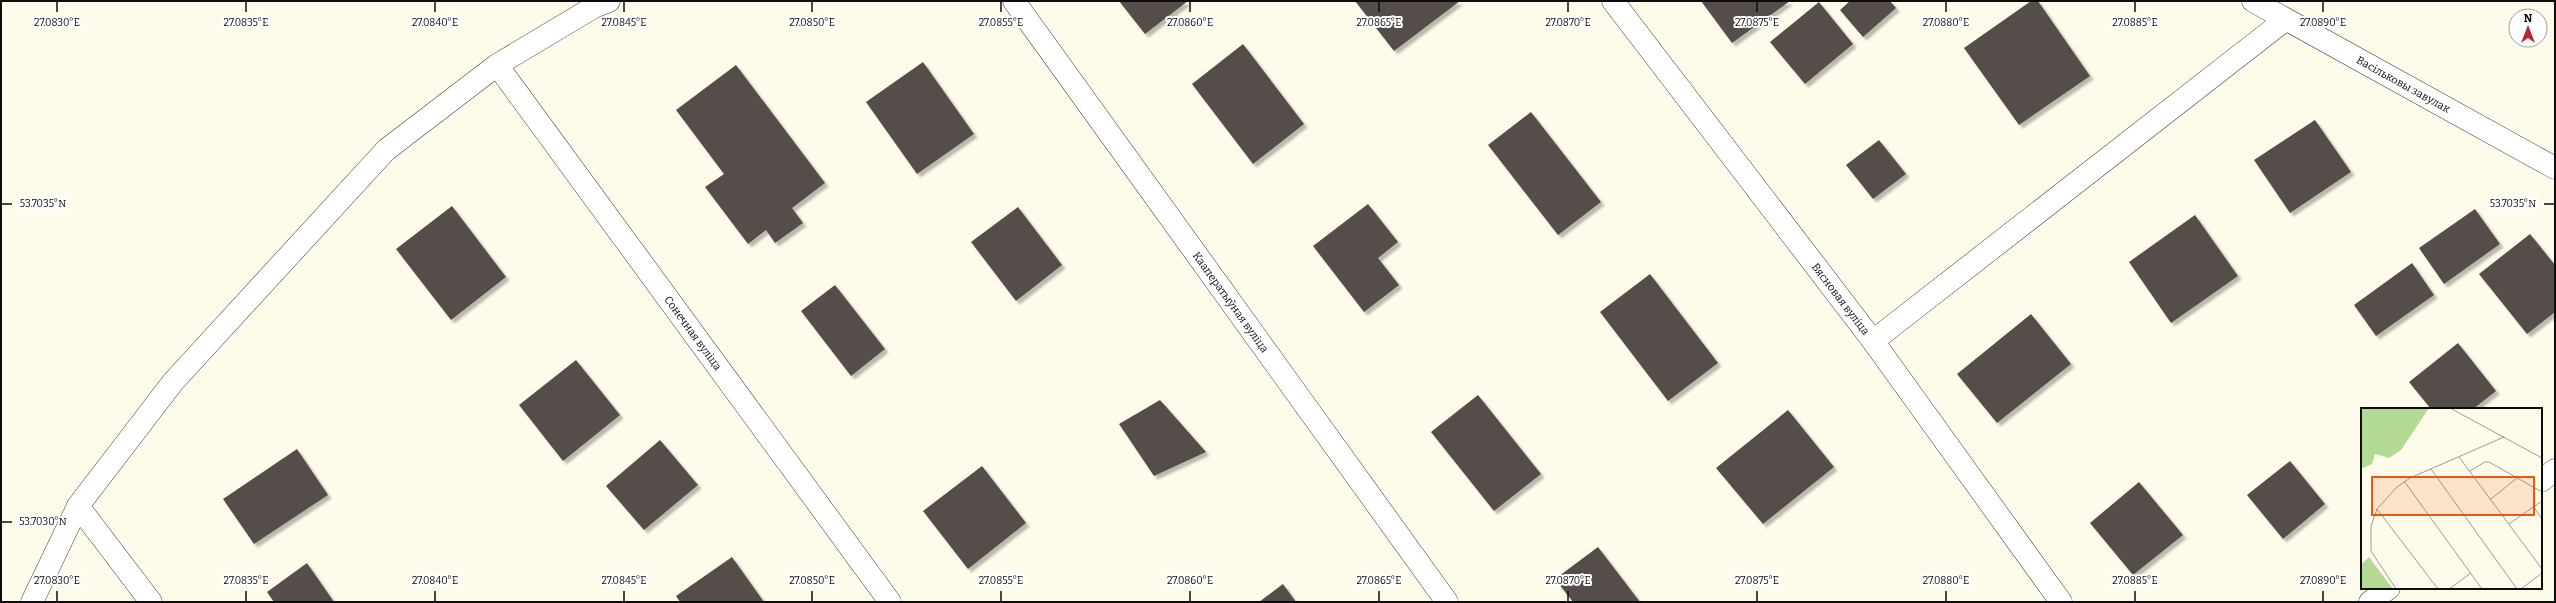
<svg xmlns="http://www.w3.org/2000/svg" width="2556" height="603" font-family="Bitter,serif">
	<style>
		.building { fill: #544d48; filter: url(#shadow) }
		.lines { fill: none; stroke-linecap: round; stroke-linejoin: round }
		.minor-casing { stroke: #3f3f3f; stroke-width: 23 }
		.minor { stroke: #fff; stroke-width: 22 }
		.ticks { fill: none; stroke: #0c0c0c; stroke-width: 1.5 }
		.labels { text-anchor: middle; stroke-width: 4; stroke-linejoin: round; paint-order: stroke }
		.street-label { font-size: 11px; fill: #0c0c0c; stroke: #fff }
		.inset-road { fill: none; stroke: #9e9b92; stroke-width: 1 }
		.view { fill: #e8590c; fill-opacity: 0.15; stroke: #e8590c; stroke-width: 2 }
		.inset-edge { fill: none; stroke: #0c0c0c; stroke-width: 2 }
		.ticks-label { font-size: 10px; text-anchor: middle; fill: #0c0c0c; stroke: #fff; stroke-width: 4; stroke-linejoin: round; paint-order: stroke }
	</style>
	<defs>
		<filter id="shadow"><feDropShadow dx="3.5" dy="3.5" stdDeviation="1" flood-color="#0004"/></filter>
	</defs>
	<rect width="100%" height="100%" fill="#fffbeb"/>
	<!-- building -->
	<path class="building" d="M1119,1h69l-43,33z
		M1355,1h105l-66,50z
		M1701,1h89l-58,42z
		M1850,1h40l6,7 -33,29 -23,-27z
		M2031,1h7l52,75 -71,49 -55,-77z
		M1819,2l34,42 -48,40 -35,-42z
		M1243,44l61,80 -51,40 -61,-80z
		M923,62l51,72 -57,40 -51,-72z
		M736,65l89,118 -33,25 11,15 -28,20 -9,-13 -18,14 -43,-57 19,-13 -48,-64z
		M1531,112l70,90 -43,33 -70,-90z
		M2315,120l36,52 -61,41 -36,-53z
		M1879,140l27,34 -33,25 -27,-34z
		M1368,204l30,38 -20,16 21,27 -35,27 -51,-66z
		M452,206l54,71 -55,43 -55,-71z
		M1018,207l44,58 -46,36 -45,-59z
		M2475,209l25,35 -56,40 -25,-36z
		M2195,215l43,61 -67,47 -42,-61z
		M2530,234l25,31v47l-28,22 -48,-60z
		M2412,263l22,32 -58,41 -22,-31z
		M1650,274l68,89 -50,38 -68,-89z
		M835,285l50,64 -34,27 -50,-65z
		M2031,314l40,50 -74,59 -40,-49z
		M2458,343l38,48 -23,18h-42l-22,-27z
		M576,360l44,55 -57,46 -44,-56z
		M1478,395l63,79 -47,37 -63,-79z
		M1160,400l46,52 -52,24 -35,-52z
		M1788,410l46,57 -71,57 -47,-56z
		M660,440l38,45 -54,45 -38,-44z
		M297,449l31,46 -74,49 -31,-45z
		M2290,461l35,43 -42,35 -36,-44z
		M982,466l44,57 -58,46 -45,-58z
		M2139,482l44,53 -50,40 -43,-52z
		M1598,547l42,55h-67l-18,-23z
		M732,557l32,45h-84l-4,-6z
		M307,563l27,39h-60l-7,-10z
		M1283,584l13,18h-37z"/>
	<g class="lines">
		<!-- minor casing -->
		<g class="minor-casing">
			<g id="minor">
				<path id="s1" d="M1014,1l433,601"/>
				<path id="s2" d="M1613,1l260,340 188,261"/>
				<path id="s3" d="M2253,1l302,167"/>
				<path id="s4" d="M497,65l393,537"/>
				<path d="M1873,341l412,-321"/>
				<path d="M2541,481l14,-11"/>
				<path d="M78,506l73,96"/>
				<path d="M32,602l46,-96 95,-124 213,-232 111,-85 97,-58 15,-6"/>
				<path d="M2370,602l19,-14"/>
			</g>
		</g>
		<!-- minor -->
		<use href="#minor" class="minor"/>
	</g>
	<!-- ticks -->
	<path class="ticks" d="M57,2v10M246,2v10M435,2v10M624,2v10M812,2v10M1001,2v10M1190,2v10M1379,2v10M1568,2v10M1757,2v10M1946,2v10M2135,2v10M2323,2v10M2,204h10M2544,204h10M2,522h10M57,591v10M246,591v10M435,591v10M624,591v10M812,591v10M1001,591v10M1190,591v10M1379,591v10M1568,591v10M1757,591v10M1946,591v10M2135,591v10M2323,591v10"/>
	<g class="labels">
		<!-- street labels -->
		<g class="street-label">
			<text dy="4" stroke="none"><textPath href="#s3" startOffset="172">Васільковы завулак</textPath></text>
			<text dy="4" stroke="none"><textPath href="#s2" startOffset="375">Вясновая вуліца</textPath></text>
			<text dy="4" stroke="none"><textPath href="#s1" startOffset="371">Кааператыўная вуліца</textPath></text>
			<text dy="4" stroke="none"><textPath href="#s4" startOffset="332">Сонечная вуліца</textPath></text>
		</g>
	</g>
	<!-- overview -->
	<g transform="translate(2361 408)">
		<rect width="181" height="181" fill="#fffbeb"/>
		<path d="M0,0h68l-28,42 -12,8 -14,-4 -3,10 -11,5zM8,149l24,32h-32v-24z" fill="#b4d995"/>
		<path class="inset-road" d="M89,0l92,50M98,49l83,112M70,61l86,120M109,63l15,-9h4l53,30M43,73l78,108M130,91l26,-21M173,99l8,12M16,101l61,80M148,116l33,-23M35,181l-25,-38v-25l6,-17 20,-22 13,-9 94,-41M88,181l22,-16M160,181l21,-16"/>
		<path class="view" d="M11,69h162v38h-162z"/>
		<rect width="181" height="181" class="inset-edge"/>
	</g>
	<g class="ticks-label">
		<text x="57" y="26">27.0830°E</text>
		<text x="246" y="26">27.0835°E</text>
		<text x="435" y="26">27.0840°E</text>
		<text x="624" y="26">27.0845°E</text>
		<text x="812" y="26">27.0850°E</text>
		<text x="1001" y="26">27.0855°E</text>
		<text x="1190" y="26">27.0860°E</text>
		<text x="1379" y="26">27.0865°E</text>
		<text x="1568" y="26">27.0870°E</text>
		<text x="1757" y="26">27.0875°E</text>
		<text x="1946" y="26">27.0880°E</text>
		<text x="2135" y="26">27.0885°E</text>
		<text x="2323" y="26">27.0890°E</text>
		<text x="43" y="207">53.7035°N</text>
		<text x="2513" y="207">53.7035°N</text>
		<text x="43" y="525">53.7030°N</text>
		<text x="57" y="584">27.0830°E</text>
		<text x="246" y="584">27.0835°E</text>
		<text x="435" y="584">27.0840°E</text>
		<text x="624" y="584">27.0845°E</text>
		<text x="812" y="584">27.0850°E</text>
		<text x="1001" y="584">27.0855°E</text>
		<text x="1190" y="584">27.0860°E</text>
		<text x="1379" y="584">27.0865°E</text>
		<text x="1568" y="584">27.0870°E</text>
		<text x="1757" y="584">27.0875°E</text>
		<text x="1946" y="584">27.0880°E</text>
		<text x="2135" y="584">27.0885°E</text>
		<text x="2323" y="584">27.0890°E</text>
	</g>
	<!-- border -->
	<rect width="2556" height="603" fill="none" stroke="#0c0c0c" stroke-width="4"/>
	<!-- north arrow -->
	<g transform="translate(2528 28)"><circle r="19" fill="#ffffff" stroke="#9e9e9e"/>
	<path d="M0-3L7 15L0 10L-7 15Z" fill="#ba252d"/>
	<text y="-6" font-size="11" font-weight="bold" text-anchor="middle" fill="#0c0c0c">N</text>
	</g>
</svg>
